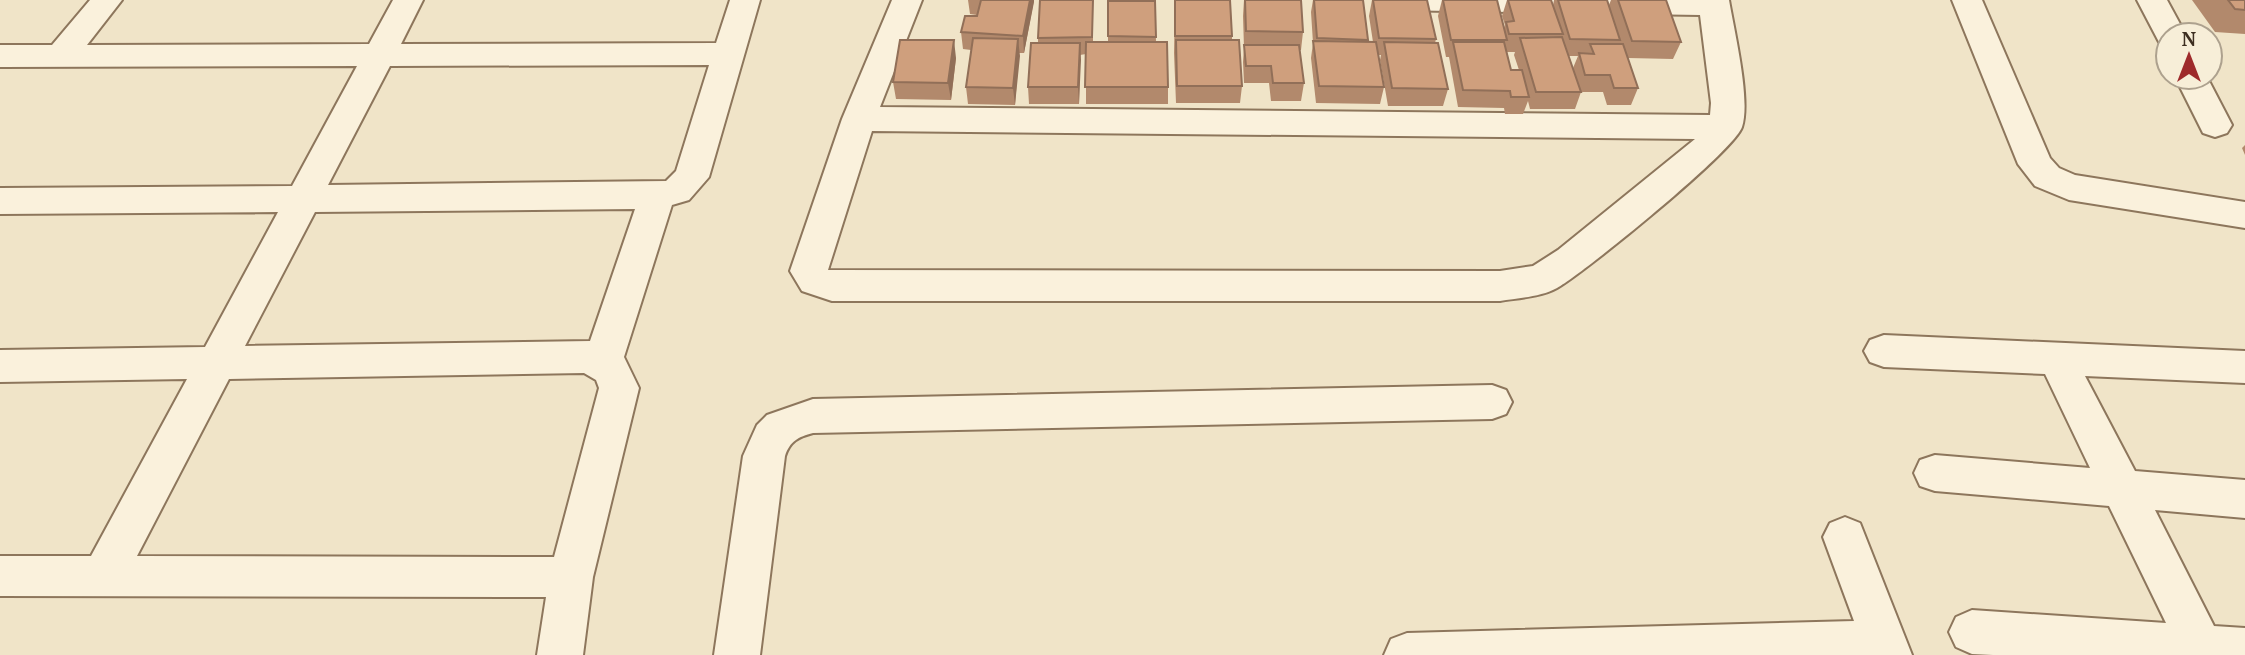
<svg xmlns="http://www.w3.org/2000/svg" width="2245" height="655" font-family="'PT Serif',serif">
	<style>
		.lines { fill: none; stroke-linecap: round; stroke-linejoin: round }
		.minor-casing { stroke: #8d765c; stroke-width: 4 }
		.minor { fill: #faf1dc; fill-rule: evenodd }
		.wall { fill: #b2896c; fill-rule: evenodd }
		.shaded-wall { fill: #916f58 }
		.building { fill: #cf9f7d; stroke: #916f58; stroke-width: 2 }
	</style>
	<rect width="100%" height="100%" fill="#f0e4c8"/>
	<g class="lines">
		<!-- minor casing -->
		<g class="minor-casing">
			<path id="minor" d="M90,0h32l-35,45 282,-1 24,-44h30l-22,44 315,-1 14,-43h30l-51,177 -20,23 -17,5 -48,152 15,31 -46,189 -10,78h-46l9,-58 -546,-1v-40h91l96,-177 -187,3v-32l205,-3 73,-135 -278,2v-26l292,-2 65,-120 -357,1v-22h52zM709,65l-33,106 -10,10 -338,4 62,-119zM635,209l-45,132 -345,5 70,-134zM584,373l12,7 3,8 -45,169 -417,-1 92,-177z
				M892,0h30l-42,107 830,8 1,-12 -11,-88 -309,-5 -11,-3 -4,-7h353c5,30 22,100 13,127 -8,24 -157,145 -185,161 -16,9 -39,10 -57,13h-668l-30,-10 -12,-20 52,-152zM872,131l823,8 -137,111 -25,16 -33,5 -672,-1z
				M1952,0h30l68,158 9,10 16,7 170,27v26l-176,-28 -34,-14 -17,-22z
				M2137,0h30l19,35h-18v10l-9,-3z
				M2175,77h32l25,48 -5,8 -12,4 -12,-4z
				M1884,335l361,16v32l-160,-7 50,95 110,9v38l-90,-8 59,116 31,2v27h-252l-21,-1 -16,-7 -7,-15 7,-15 16,-7 194,13 -57,-117 -174,-15 -15,-5 -6,-13 6,-13 15,-5 155,13 -45,-94 -161,-7 -14,-5 -6,-11 6,-11z
				M1492,385l14,5 6,12 -6,12 -14,5 -679,14c-15,4 -23,8 -28,23l-25,199h-46l29,-199 14,-31 10,-10 46,-16z
				M1845,517l15,6 52,132h-528l7,-16 16,-6 447,-12 -31,-84 7,-14z"/>
		</g>
		<!-- minor -->
		<use href="#minor" class="minor"/>
	</g>
	<!-- wall -->
	<path class="wall" d="M968,0h66l-10,53h-5l-4,52 -47,-1 -2,-17 5,-37 -8,-1 -2,-17 16,-17 -7,-1z
		M1093,0v42h15v-41h47l1,41 12,45v17h-82v-50l-6,1 -1,49h-50l-1,-17 10,-44v-5z
		M1175,0l57,36v4l10,46 -2,17h-64l-2,-50z
		M1244,0l59,32 -2,18h-1l4,33 -3,18h-30l-2,-18h-25l-1,-21 1,-14 -1,-32z
		M1313,0h50l4,41 6,1 -4,-26 3,-16 64,39 -1,4 13,46 -5,17h-55l-8,-46 1,-5h-3l6,32 -4,17 -64,-1 -5,-45 2,-15 -2,-31z
		M1442,0h55l7,28 1,-3 -3,-9 5,-16 46,5 1,-5h53l2,5 2,-5h55l15,42 -8,17 -45,-1 10,30 -7,17h-24l-4,-13h-22l-6,17h-45l-2,-8 -5,13h-18l-1,-6 -46,-1 -9,-50h-3l-8,-41zM1507,52h8l-1,3 5,15h-8zM1569,56h9l-5,12z
		M2192,0h53v34l-30,-2z
		M956,58l-5,42 -55,-1 -3,-17z
		M2245,145v10l-3,-7z"/>
	<!-- shaded-wall -->
	<path class="shaded-wall" d="M1030,0h4v2l-10,51 -1,-17z
		M1018,39l2,17 -5,49 -2,-17z
		M954,40l2,18 -5,42 -3,-17z
		M1080,43l1,17 -2,44 -1,-17z"/>
	<!-- building -->
	<path class="building" d="M981,0h49l-7,36 -62,-4 4,-16h12z
		M1040,0h53l-1,37 -54,1z
		M1175,0h55l2,36h-57z
		M1245,0h56l2,32 -57,-1z
		M1314,0h49l5,40 -51,-2z
		M1373,0h54l9,39 -57,-1z
		M1443,0h54l10,40h-56z
		M1508,0h43l12,34h-54l-3,-12 8,-1z
		M1558,0h49l13,40 -50,-1z
		M1618,0h48l15,42 -49,-1z
		M2228,0h17v10l-10,-1z
		M1108,1h47l1,36 -48,-1z
		M1562,37l19,55h-45l-16,-54z
		M973,38l45,1 -5,49 -47,-1z
		M900,40h54l-6,43 -55,-1z
		M1176,40h63l3,46h-65z
		M1313,41l63,1 8,45 -65,-1z
		M1086,42h81l1,45h-83z
		M1384,42l54,1 10,46 -56,-1z
		M1453,42h51l7,28h11l7,27h-18l-1,-6 -47,-1z
		M1031,43h49l-2,44h-50z
		M1590,44h33l15,44h-24l-4,-13h-25l-6,-22 15,1z
		M1244,45h55l5,38h-31l-2,-17h-25z"/>
	<!-- north arrow -->
	<g transform="translate(2189 56)"><circle r="33" fill="#f7eed8" stroke="#ada18e" stroke-width="2"/>
	<path d="M0-5L12 26L0 18L-12 26Z" fill="#9e2a2b"/>
	<text y="-10" font-size="19" font-weight="bold" text-anchor="middle" fill="#3d2e20">N</text>
	</g>
</svg>
